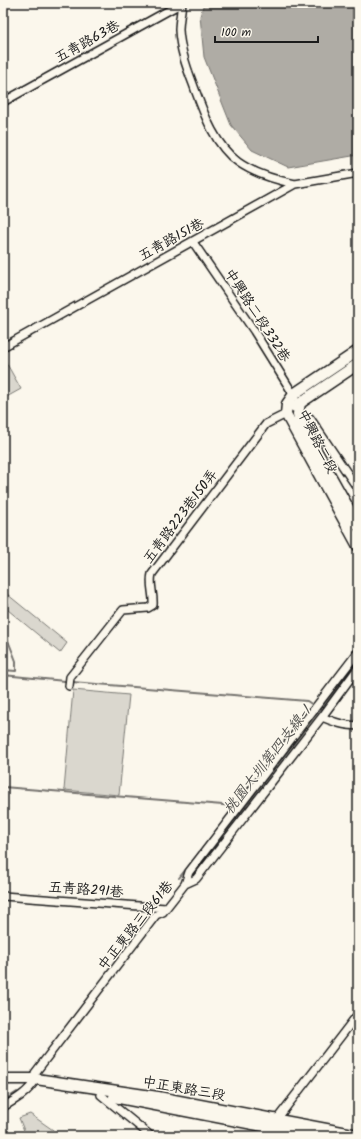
<svg xmlns="http://www.w3.org/2000/svg" width="361" height="1139" font-family="Kalam,'LXGW WenKai TC',sans-serif">
	<style>
		.green { fill: #dad7ce; stroke: #7b7a75 }
		.water { fill: #afaca5; stroke: #74726e }
		.lines { fill: none; stroke-linecap: round; stroke-linejoin: round }
		.stream { stroke: #74726e; stroke-width: 2 }
		.street-casing { stroke: #1c1c1c; stroke-width: 10 }
		.secondary-casing { stroke: #1c1c1c; stroke-width: 13 }
		.street { stroke: #fbf7ec; stroke-width: 7 }
		.secondary { stroke: #fbf7ec; stroke-width: 10 }
		.labels { text-anchor: middle; stroke-width: 3; stroke-linejoin: round; paint-order: stroke }
		.street-label { font-size: 14px; fill: #1c1c1c; stroke: #fbf7ec }
		.water-label { font-size: 15px; font-style: italic; fill: #575653; stroke: #fbf7ec }
	</style>
	<rect width="100%" height="100%" fill="#fbf7ec"/>
	<filter id="ink" filterUnits="userSpaceOnUse"><feTurbulence type="fractalNoise" baseFrequency=".025" numOctaves="2"/><feDisplacementMap in="SourceGraphic" scale="8" xChannelSelector="R" yChannelSelector="G"/><feConvolveMatrix kernelMatrix="1 2 1 2 8 2 1 2 1" color-interpolation-filters="sRGB"/></filter>
	<g filter="url(#ink)">
		<!-- green -->
		<path class="green" d="M3,357l18,32 -18,10z
			M7,594l60,49 -7,10 -52,-43z
			M73,690l56,5 -10,100 -55,-5z
			M30,1114l23,16 3,6h-32l1,-3 -6,-15z"/>
		<!-- water -->
		<path class="water" d="M204,3h154v152l-70,12 -36,-17 -21,-25 -27,-68 -4,-41z"/>
		<g class="lines">
			<!-- stream -->
			<path class="stream" d="M3,587l3,8 -2,37 5,11 7,18v10l-13,-1
				M3,675l62,6
				M72,682l235,19 6,4
				M3,787l232,19 -56,72
				M193,873l165,-212
				M143,938l16,-21
				M3,1101l14,-9"/>
			<!-- street casing -->
			<g class="street-casing">
				<path id="street" d="M182,3c-1,9 -3,19 -3,27 1,19 7,36 14,54 10,27 21,61 45,78 17,12 38,18 57,22
					M3,102l179,-99
					M193,242l61,89 41,66
					M3,347l292,-163 63,-11
					M310,418l48,71
					M69,686l1,-9 53,-67 25,-2 5,-3c1,-11 -4,-21 -1,-31l114,-150 20,-10
					M322,717c14,6 21,8 36,9
					M185,884l11,-5 126,-162 36,-49
					M3,896l163,12
					M101,1095l50,41
					M3,1107c12,-7 26,-15 33,-28l-1,-6 121,-158 7,-3 22,-28 4,-12 169,-220
					M264,1136l94,-122"/>
			</g>
			<!-- secondary casing -->
			<g class="secondary-casing">
				<path id="secondary" d="M358,351l-64,43 -7,10 -1,10 72,132
					M300,403l-2,11 4,11 56,100
					M295,407l11,-8 52,-35
					M3,1079h33l122,18 200,38
					M114,1097l200,39"/>
			</g>
			<!-- street -->
			<use href="#street" class="street"/>
			<!-- secondary -->
			<use href="#secondary" class="secondary"/>
		</g>
	</g>
	<g class="labels">
		<!-- street labels -->
		<g class="street-label">
			<text transform="translate(87 41) rotate(-29)" y="5">五青路63巷</text>
			<text transform="translate(171 239) rotate(-29)" y="5">五青路151巷</text>
			<text transform="translate(258 315) rotate(57)" y="5">中興路二段332巷</text>
			<text transform="translate(318 441) rotate(63)" y="5">中興路二段</text>
			<text transform="translate(180 516) rotate(-53)" y="5">五青路223巷150弄</text>
			<text transform="translate(86 889) rotate(4)" y="5">五青路291巷</text>
			<text transform="translate(135 925) rotate(-51)" y="5">中正東路三段61巷</text>
			<text transform="translate(184 1088) rotate(10)" y="5">中正東路三段</text>
		</g>
		<!-- water labels -->
		<g class="water-label">
			<text transform="translate(267 760) rotate(-52)" y="5">桃園大圳第四支線-1</text>
		</g>
	</g>
	<!-- margin -->
	<rect width="361" height="1139" fill="none" stroke="#fbf7ec" stroke-width="16"/>
	<rect x="8" y="8" width="345" height="1123" fill="none" stroke="#1c1c1c" stroke-width="1.5" filter="url(#ink)"/>
	<!-- scale -->
	<path d="M215 36v6h103v-6" fill="none" stroke="#1c1c1c" stroke-width="2"/>
	<text x="221" y="36" font-size="12" fill="#1c1c1c" stroke="#fbf7ec" stroke-width="3" paint-order="stroke">100 m</text>
</svg>
